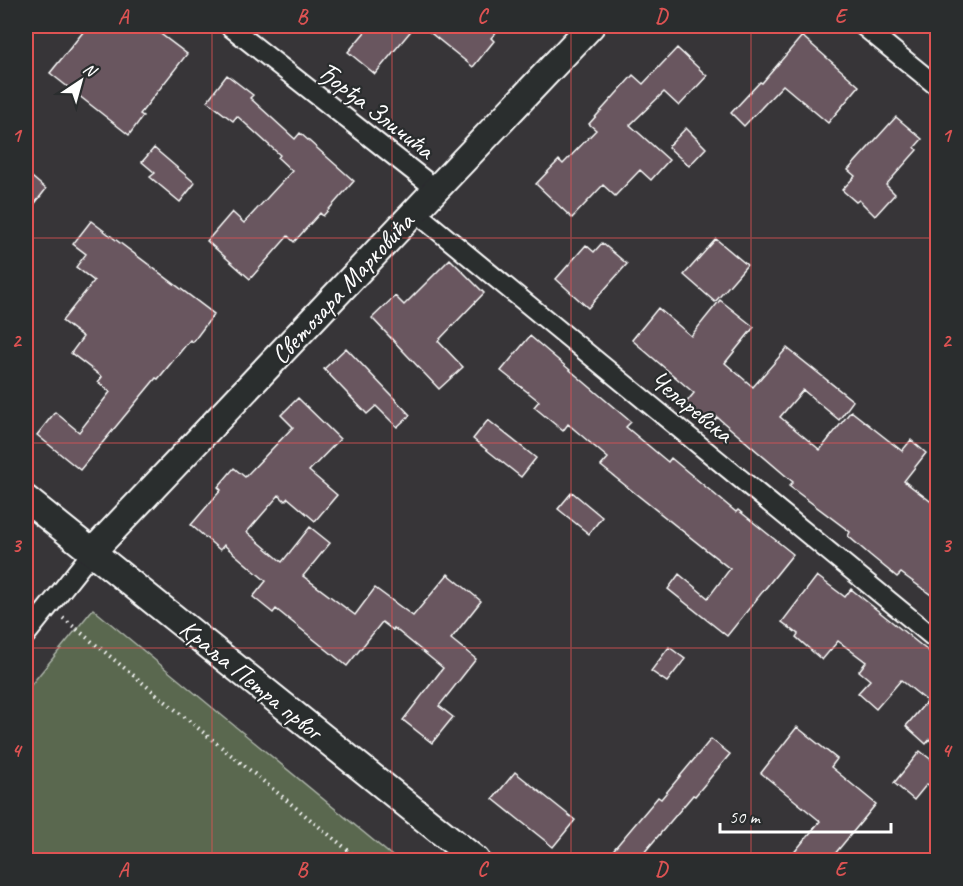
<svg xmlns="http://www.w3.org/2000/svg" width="963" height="886" font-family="Caveat,sans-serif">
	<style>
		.green { fill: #5a6850; stroke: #acb4a8; stroke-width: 1.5 }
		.building { fill: #69575e; stroke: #fff; stroke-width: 1.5 }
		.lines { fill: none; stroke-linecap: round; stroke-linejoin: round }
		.street-casing { stroke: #fff; stroke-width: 22 }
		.secondary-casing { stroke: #fff; stroke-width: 30 }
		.path { stroke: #fff; stroke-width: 4; stroke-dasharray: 1.5 4.5; stroke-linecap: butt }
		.street { stroke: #2a2d2e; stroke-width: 18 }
		.secondary { stroke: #2a2d2e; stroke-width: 26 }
		.grid { fill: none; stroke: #de5353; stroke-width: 1.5; stroke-opacity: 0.55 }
		.labels { text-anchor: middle; stroke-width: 4.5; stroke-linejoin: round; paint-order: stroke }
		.street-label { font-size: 26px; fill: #fff; stroke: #2a2d2e }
		.neatline { fill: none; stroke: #de5353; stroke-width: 2 }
		.grid-label { font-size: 20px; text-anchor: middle; font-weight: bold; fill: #de5353 }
	</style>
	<rect width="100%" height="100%" fill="#373538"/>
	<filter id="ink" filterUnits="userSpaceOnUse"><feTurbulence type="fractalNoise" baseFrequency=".0167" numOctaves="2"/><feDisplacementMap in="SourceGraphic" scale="12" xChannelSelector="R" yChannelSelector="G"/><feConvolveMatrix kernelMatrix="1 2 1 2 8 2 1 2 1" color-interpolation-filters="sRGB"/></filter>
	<g filter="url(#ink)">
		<!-- green -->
		<path class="green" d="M93,609l304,251h-371v-169z"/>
		<!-- building -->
		<path class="building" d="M88,26h62l37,28 -47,60 3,2 -14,19 -79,-62z
			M370,26h45l-40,48 -27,-22z
			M422,26h80l-11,12 3,3 -21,26z
			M802,36l57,50 -31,37 -45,-38 -39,41 -13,-13 29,-31 2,1z
			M677,48l30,28 -28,30 -15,-14 -34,33 39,35 -18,20 -11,-10 -25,26 -12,-11 -31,33 -36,-34 23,-24 4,4 33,-34 -7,-6 44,-49 10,9z
			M227,75l26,20 -3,3 45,41 5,-6 54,48 -31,35 -3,-3 -26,29 -6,-6 -38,43 -43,-38 25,-29 12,11 48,-52 -14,-13 2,-3 -43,-39 -4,5 -26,-20z
			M896,117l26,22 -7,8 2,3 -31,35 9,9 -20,22 -16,-16 -3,2 -14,-12 13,-14 -7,-6z
			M686,128l20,20 -17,18 -21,-19z
			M154,148l41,35 -15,19 -30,-25 5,-4 -13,-11z
			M26,172l20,17 -20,26z
			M91,221l123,93 -21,28 -3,-2 -32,39 -2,-1 -76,92 -43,-35 18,-23 24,20 31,-40 -12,-10 4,-5 -31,-24 12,-16 -21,-16 32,-40 -18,-14 10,-13 -13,-10z
			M716,239l31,26 -32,37 -31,-27z
			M602,243l25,21 -39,44 -32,-29 30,-34 8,7z
			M450,259l34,34 -46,48 25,26 -24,22 -67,-71 23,-22 9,9z
			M720,300l34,27 -29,36 28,24 34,-39 66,53 -14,19 -36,-30 -23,27 40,33 31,-39 51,40 9,-11 15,13 -22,28 34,26v93l-37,-27 -4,4 -27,-22 -22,-19 2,-4 -61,-46 4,-4 -76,-65 -6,8 -26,-21 9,-11 -62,-53 26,-32 33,28z
			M530,336l101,86 -5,5 42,35 3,-4 65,54 2,-2 55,44 -66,82 -59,-47 11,-15 29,24 22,-29 -129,-103 7,-8 -40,-34 -5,7 -29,-24 5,-6 -38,-30z
			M346,348l64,67 -13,12 -21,-21 -9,8 -43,-45z
			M298,398l42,41 -31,32 28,24 -22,26 -27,-23 -3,3 -6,-6 -32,37 35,30 28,-35 20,16 -27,33 52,39 20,-27 38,28 35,-42 33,27 -30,38 25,20 -37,47 14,11 -21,26 -29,-23 40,-52 -49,-40 -1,2 -11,-8 -35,44 -71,-57 -3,4 -20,-16 13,-16 -42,-36 -4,5 -29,-25 30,-35 -3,-3 16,-19 11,9 48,-50 -12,-12z
			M488,420l48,38 -15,19 -48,-38z
			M572,492l30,25 -13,17 -31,-25z
			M817,576l28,21 6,-8 87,70v71l-12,14 -20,-18 21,-25 -26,-21 -25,29 -18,-16 12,-13 -11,-9 7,-9 -28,-21 -16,19 -26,-23 2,-3 -16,-12z
			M669,647l16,12 -18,23 -16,-11z
			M797,727l40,32 -6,8 45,37 -47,57h-42l33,-40 -59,-48z
			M711,739l19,15 -35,42 -2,-1 -56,66h-33l54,-64 3,2z
			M920,751l18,14v27l-11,-8 -13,16 -20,-17z
			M515,772l60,48 -22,27 -60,-48z"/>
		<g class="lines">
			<!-- street casing -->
			<g class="street-casing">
				<path id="street" d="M229,26l207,163
					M863,26l75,61
					M414,211l524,430
					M26,635l67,-84"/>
			</g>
			<!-- secondary casing -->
			<g class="secondary-casing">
				<path id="secondary" d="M26,499l450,361
					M93,551l498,-525"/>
			</g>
			<!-- path -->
			<path class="path" d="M63,618l297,242"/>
			<!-- street -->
			<use href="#street" class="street"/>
			<!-- secondary -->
			<use href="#secondary" class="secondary"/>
		</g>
	</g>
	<!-- grid -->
	<path class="grid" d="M212,26v834M392,26v834M571,26v834M751,26v834M26,238h912M26,443h912M26,648h912"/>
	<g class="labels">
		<!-- street labels -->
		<g class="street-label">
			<text transform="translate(376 110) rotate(38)" y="9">Ђорђа Зличића</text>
			<text transform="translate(342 288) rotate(-47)" y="9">Светозара Марковића</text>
			<text transform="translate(692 406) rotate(39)" y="9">Челаревска</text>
			<text transform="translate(251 679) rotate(39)" y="9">Краља Петра првог</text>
		</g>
	</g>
	<!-- margin -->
	<rect width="963" height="886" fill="none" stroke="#2a2d2e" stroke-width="66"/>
	<!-- north arrow -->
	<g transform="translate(81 81) rotate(36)" stroke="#2a2d2e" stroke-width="4.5" paint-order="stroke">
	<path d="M0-4.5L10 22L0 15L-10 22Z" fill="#ffffff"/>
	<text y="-9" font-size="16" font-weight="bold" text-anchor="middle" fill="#ffffff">N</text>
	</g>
	<!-- scale -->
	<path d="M720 823v9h171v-9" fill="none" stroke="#ffffff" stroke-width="3"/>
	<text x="729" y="823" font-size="18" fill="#ffffff" stroke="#2a2d2e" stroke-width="4.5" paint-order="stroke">50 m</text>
	<rect x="33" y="33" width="897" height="820" class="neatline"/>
	<g class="grid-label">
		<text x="123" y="23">A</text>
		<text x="302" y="23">B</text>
		<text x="482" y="23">C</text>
		<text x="661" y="23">D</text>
		<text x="840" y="23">E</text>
		<text x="16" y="142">1</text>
		<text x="946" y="142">1</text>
		<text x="16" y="347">2</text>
		<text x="946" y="347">2</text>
		<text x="16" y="552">3</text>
		<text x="946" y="552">3</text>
		<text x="16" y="757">4</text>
		<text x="946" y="757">4</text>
		<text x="123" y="876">A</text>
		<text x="302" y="876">B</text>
		<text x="482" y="876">C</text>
		<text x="661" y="876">D</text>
		<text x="840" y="876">E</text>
	</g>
</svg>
